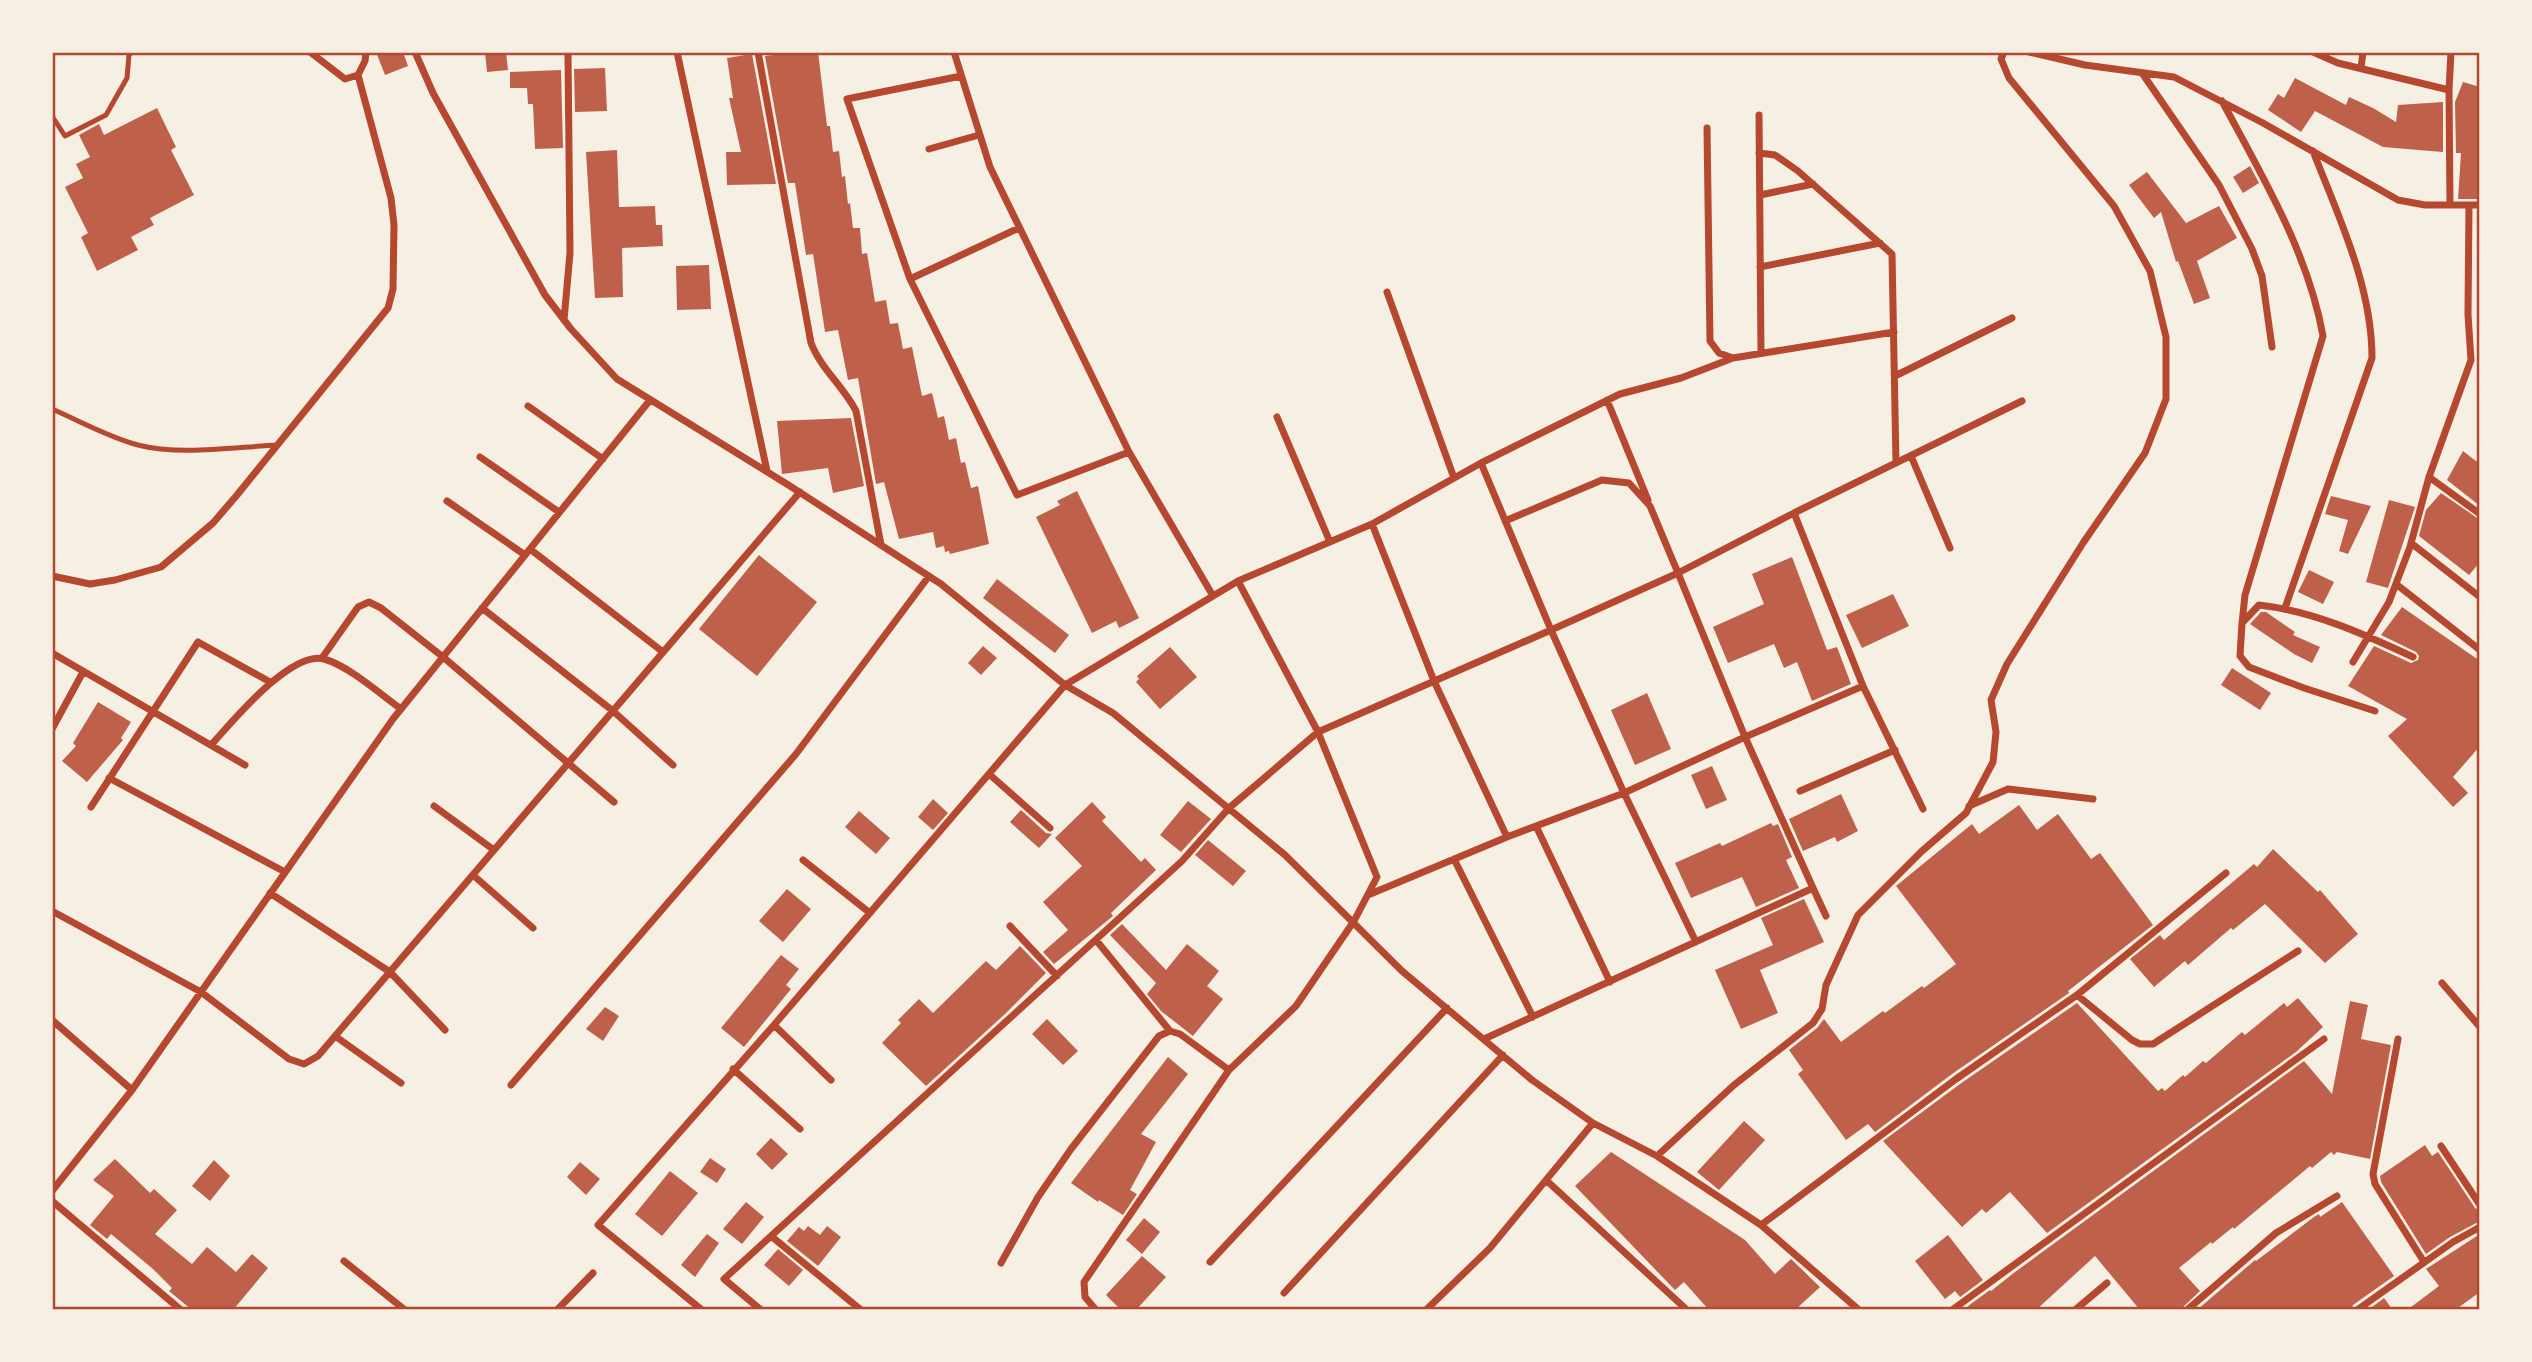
<svg xmlns="http://www.w3.org/2000/svg" width="2532" height="1362" font-family="'Space Grotesk',sans-serif">
	<style>
		.building { fill: #bf614a }
		.lines { fill: none; stroke-linecap: round; stroke-linejoin: round }
		.service { stroke: #b5482f; stroke-width: 5 }
		.minor { stroke: #b5482f; stroke-width: 7 }
		.neatline { fill: none; stroke: #b5482f; stroke-width: 2.5 }
	</style>
	<rect width="100%" height="100%" fill="#f6efe4"/>
	<!-- building -->
	<path class="building" d="M376,52h27l5,14 -23,9z
		M485,52h21l2,18 -21,2z
		M797,52h21l9,74h3l3,26 6,-1 3,26 3,-1 3,28 2,-1 3,25h7l2,26 5,-1 8,49 11,-2 4,24 8,-1 5,26 9,-2 10,49 10,-3 6,25 6,-2 5,24 7,-2 5,25 4,-1 6,26 7,-2 11,58 -39,10 -1,-3 -4,1 -1,-6 -8,2 -3,-16 -34,7 -15,-57 -8,2 -18,-106 -10,2 -10,-50 -13,2 -12,-78 -7,1 -11,-72h-7l-23,-127z
		M752,54l24,130 -49,1 -1,-33h15l-12,-54h4l-6,-40z
		M605,68l2,43 -32,1 -1,-43z
		M561,70l2,78 -28,1 -2,-45h-5l-1,-16h-17v-16z
		M2295,78l51,27 3,-8 24,11 23,14 2,-17 45,-3v50l-60,-5 -68,-36 -14,21 -33,-22 10,-16 6,4z
		M2463,82l17,5v112h-22l3,-46h-5l-1,-51z
		M157,108l19,39 -5,3 23,45 -44,23 4,7 -23,12 7,13 -41,21 -16,-34 7,-4 -23,-46 18,-9 -7,-14 14,-7 -11,-22 20,-11 5,11z
		M617,150l2,57 36,-1 1,19h6l1,21 -41,2 1,49 -28,1 -9,-146z
		M2250,166l9,17 -16,10 -10,-16z
		M2147,172l39,51 33,-17 18,32 -40,23 13,37 -16,6 -16,-43 -2,1 -15,-50 -7,6 -25,-33z
		M709,265l2,44 -34,1 -1,-44z
		M851,418l13,68 -31,7 -5,-25 -46,6 -5,-53z
		M2463,451l17,13v42l-33,-26z
		M1077,491l62,127 -20,10 -3,-7 -24,12 -56,-116 24,-12 -3,-4z
		M2441,493l39,27v42l-11,13 -50,-39 7,-26z
		M2331,496l40,10 -23,48 -9,-3 9,-31 -23,-6z
		M2389,500l26,7 -27,81 -22,-6z
		M759,555l58,47 -60,74 -58,-47z
		M1792,557l35,93 10,-3 14,37 -39,17 -15,-39 -13,6 -10,-24 -46,19 -15,-36 51,-23 -12,-30z
		M2309,570l25,12 -11,22 -25,-12z
		M997,579l72,56 -14,18 -72,-55z
		M1893,594l16,32 -47,22 -16,-33z
		M2402,607l78,54v85l-27,31 15,16 -15,14 -65,-71 19,-17 -59,-33 26,-40 37,17 7,-3 1,-4 -3,-4 -35,-17z
		M2261,612h5l29,20 -2,3 27,12 -8,16 -18,-9 -44,-30z
		M983,646l14,12 -16,17 -13,-12z
		M1170,647l27,30 -37,32 -24,-27 3,-3 -2,-3z
		M2232,668l39,25 -11,17 -39,-25z
		M1647,693l24,56 -36,16 -24,-55z
		M98,702l33,20 -10,16 2,2 -36,42 -25,-21 14,-15 -3,-3z
		M1712,766l15,34 -21,9 -15,-34z
		M1841,794l17,37 -21,11 -2,-5 -32,14 -14,-32z
		M933,799l15,14 -15,17 -15,-13z
		M1188,801l23,18 -30,33 -21,-17z
		M1092,802l14,15 -4,4 39,41 4,-4 11,12 -45,43 2,3 -59,48 -11,-12 25,-22 -25,-28 39,-36 -27,-28z
		M2019,805l18,25 21,-16 33,45 9,-6 53,72 -85,66 1,2 -117,81 -77,58 -7,-8 -22,16 -48,-66 5,-4 -14,-20 28,-22 7,-9 17,23 42,-31 2,2 37,-27 2,2 32,-24 -60,-78 76,-62 7,10z
		M1021,810l25,23 6,1 -13,14 -29,-26z
		M859,811l31,27 -14,16 -31,-27z
		M1771,823l2,3 5,-2 14,33 -6,3 13,28 -43,19 -14,-30 -51,21 -16,-35 45,-20 2,3z
		M1208,840l38,31 -13,15 -38,-31z
		M2273,849l45,43 2,-2 38,44 -33,29 -60,-59 -32,26 -2,-2 -43,37 -3,-4 -31,26 -24,-28 30,-24 4,5 90,-76 3,3z
		M787,889l24,20 -28,33 -24,-21z
		M1804,899l20,43 -64,28 18,43 -37,16 -26,-59 58,-25 -12,-27z
		M1122,924l44,46 21,-26 32,27 -12,15 16,13 -30,37 -32,-25 -14,-17 9,-11 -46,-48z
		M1020,946l26,27 -41,41 -79,72 -44,-43 19,-20 -3,-3 21,-21 14,14 53,-52 10,9z
		M781,955l18,14 -13,16 5,4 -47,58 -23,-19z
		M2298,998l25,29 -27,25 -249,181 -37,-41 -24,21 -4,-4 -20,18 -79,-86 77,-57 117,-81 81,88 4,-3 3,3 18,-16 2,2 18,-16 3,2 36,-31 3,3 39,-32 3,4z
		M2350,1001l18,4 -7,34 30,6 -21,114 -33,-7 -3,3 -3,-3 -19,16 -2,-2 -76,63 -1,-2 -21,17 -1,-2 -32,26 21,23 -20,19h-40l-45,-54 -59,54h-65l-3,-4 22,-16 1,1 24,-19 289,-211 28,33z
		M605,1007l14,9 -16,25 -17,-12z
		M1047,1019l31,32 -15,14 -31,-31z
		M1168,1057l20,17 -47,60 15,8 -26,48 7,4 -14,21 -24,-15 -1,2 -27,-19z
		M1744,1121l21,19 -46,50 -22,-18z
		M771,1138l17,16 -16,16 -16,-16z
		M2425,1145l7,11 6,-4 37,56 5,3v10l-30,16 -24,17 -45,-72 -1,-6z
		M1611,1152l134,88 30,34 16,-15 29,28 -25,23h-86l-25,-28 -9,8 -100,-104z
		M710,1158l16,11 -9,14 -17,-11z
		M115,1159l35,34 4,-4 23,21 -22,24 37,30 15,-17 29,25 16,-18 16,14 -35,42h-41l-23,-19 3,-3 -19,-19 -42,-35 -4,5 -17,-14 24,-29 -21,-16z
		M214,1160l16,16 -20,25 -18,-15z
		M580,1162l20,17 -14,16 -19,-18z
		M670,1171l28,22 -36,43 -27,-22z
		M746,1202l18,15 -22,27 -19,-15z
		M2342,1202l52,74 -41,29 -2,5h-154l58,-50 1,1 58,-44 5,-3 1,3z
		M1144,1218l16,14 -18,22 -16,-14z
		M808,1226l12,9 7,-9 14,11 -23,29 -31,-25 12,-14 5,4z
		M707,1234l12,9 -24,34 -14,-12z
		M2480,1234v58l-25,18h-48l32,-24 -13,-17z
		M1948,1235l35,45 -23,17 -5,-6 -10,8 -30,-38z
		M778,1249l25,21 -14,16 -25,-21z
		M1142,1256l24,21 -30,33h-15l-15,-15z
		M2384,1298l9,12h-25z"/>
	<g class="lines">
		<!-- service -->
		<path class="service" d="M52,116l13,20 41,-21 21,-37 2,-23 3,-3
			M52,409c28,12 56,28 86,36 42,11 96,2 140,0"/>
		<!-- minor -->
		<path class="minor" d="M310,52l35,27 13,-4 7,-14 1,-9
			M415,52l18,41 112,202 26,34 46,50 173,107 151,98 124,101 48,28 172,142 117,116 130,109 61,43
			M677,52l90,419
			M758,52l53,291c10,26 33,44 45,68l25,134
			M954,52l36,115 139,285 84,144
			M2029,52l56,13 89,12 89,46 135,77 27,5h55
			M2313,52l25,11 111,27
			M2361,68l2,-16
			M2142,73l77,112 33,64 10,27 10,71
			M961,76l-114,23 63,180 107,216 112,-43
			M2222,101c40,75 86,151 101,235l-78,259 -3,28
			M1759,115l2,237
			M1707,128l3,213 9,12 14,5 161,-26
			M929,149l50,-14
			M1759,153l16,2 23,16 94,83 4,209
			M1760,195l53,-11
			M2450,205l-1,-115 2,-38
			M1760,267l120,-24
			M910,279l109,-51
			M1387,292l67,186
			M564,320l6,-67 -2,-201
			M1895,376l117,-58
			M1607,400l41,100
			M528,406l75,53
			M1277,417l53,125
			M1911,456l39,92
			M480,457l79,55
			M1481,463l139,-69 61,-16 52,-20
			M2429,477l51,37
			M447,501l78,54
			M1794,513l228,-112
			M1372,524l62,157 73,156
			M2411,543l69,54
			M530,549l133,103
			M1678,573l67,164 -121,56 -73,-163z
			M52,576l38,8 25,-4 46,-13 52,-44 24,-28 151,-187 5,-19 1,-64 -3,-27 -33,-123
			M2396,584l84,66
			M482,608l131,103 60,54
			M2285,608l87,-250c0,-72 -33,-140 -59,-207
			M52,653l193,112
			M322,658l36,-51 11,-5 12,6 62,49 171,145
			M2353,662l36,-60 21,-55 19,-70 42,-117 -3,-45 1,-110
			M1863,686l60,123
			M2375,711l-71,-23 -55,-21 -9,-11 2,-33 17,-18c54,6 105,29 154,52
			M52,729l31,-57
			M212,744c20,-22 79,-94 112,-85 25,7 56,35 77,50
			M989,774l61,54
			M109,778l176,94
			M1800,791l95,-41
			M434,806l60,44
			M1969,806l39,-17 85,10
			M91,807l107,-165 72,40
			M1536,826l74,156
			M1454,859l79,158
			M803,860l67,53
			M473,875l60,53
			M1813,888l13,28
			M270,893l120,79 55,58
			M1368,895l139,-58 117,-44 72,149
			M52,911l149,81 88,67 15,5 14,-8 482,-564
			M1010,926l47,50
			M1096,940l74,91
			M2442,983l38,44
			M2077,995l55,45 8,4h13l145,-93
			M52,1020l80,70
			M774,1025l57,55
			M335,1036l66,47
			M1484,1039l329,-151 -68,-151 118,-51 -69,-173 -116,60 -28,-67 -21,-23 -27,-3 -97,41
			M2398,1039l-25,135 2,10 49,78
			M733,1069l67,60
			M511,1085l285,-331 133,-178
			M2441,1146l39,59
			M1657,1156l77,-71 79,-62 9,-14 4,-24 32,-70 64,-64 44,-38 27,-51 3,-30 -5,-32 16,-36 76,-121 62,-90 21,-54v-62l-16,-66 -36,-65 -105,-128 -8,-19 3,-7
			M1546,1180l141,130
			M52,1191l80,-101 261,-371 257,-319
			M52,1201l129,109
			M1761,1225l195,-146 121,-84 149,-122
			M771,1236l90,74
			M344,1261l61,49
			M1210,1262l237,-254
			M1001,1263l37,-66 33,-48 88,-113 11,-5 10,3 49,36
			M1284,1293l219,-238
			M557,1310l36,-37
			M702,1310l-104,-85 176,-200 291,-340 173,-104 80,151 59,145 -23,44 -58,85 -67,64 -145,212 1,15 11,13
			M761,1310l-37,-31 458,-418 47,-53 89,-76 233,-102 -70,-167 -109,61 -134,57
			M1426,1310l64,-62 103,-125 64,33 104,69 98,85
			M1952,1310l372,-271
			M2075,1310l32,-27
			M2187,1310l89,-77 61,-37
			M2357,1310l96,-68 27,-15"/>
	</g>
	<!-- border -->
	<rect width="2532" height="1362" fill="none" stroke="#f6efe4" stroke-width="108"/>
	<rect x="54" y="54" width="2424" height="1254" class="neatline"/>
</svg>
